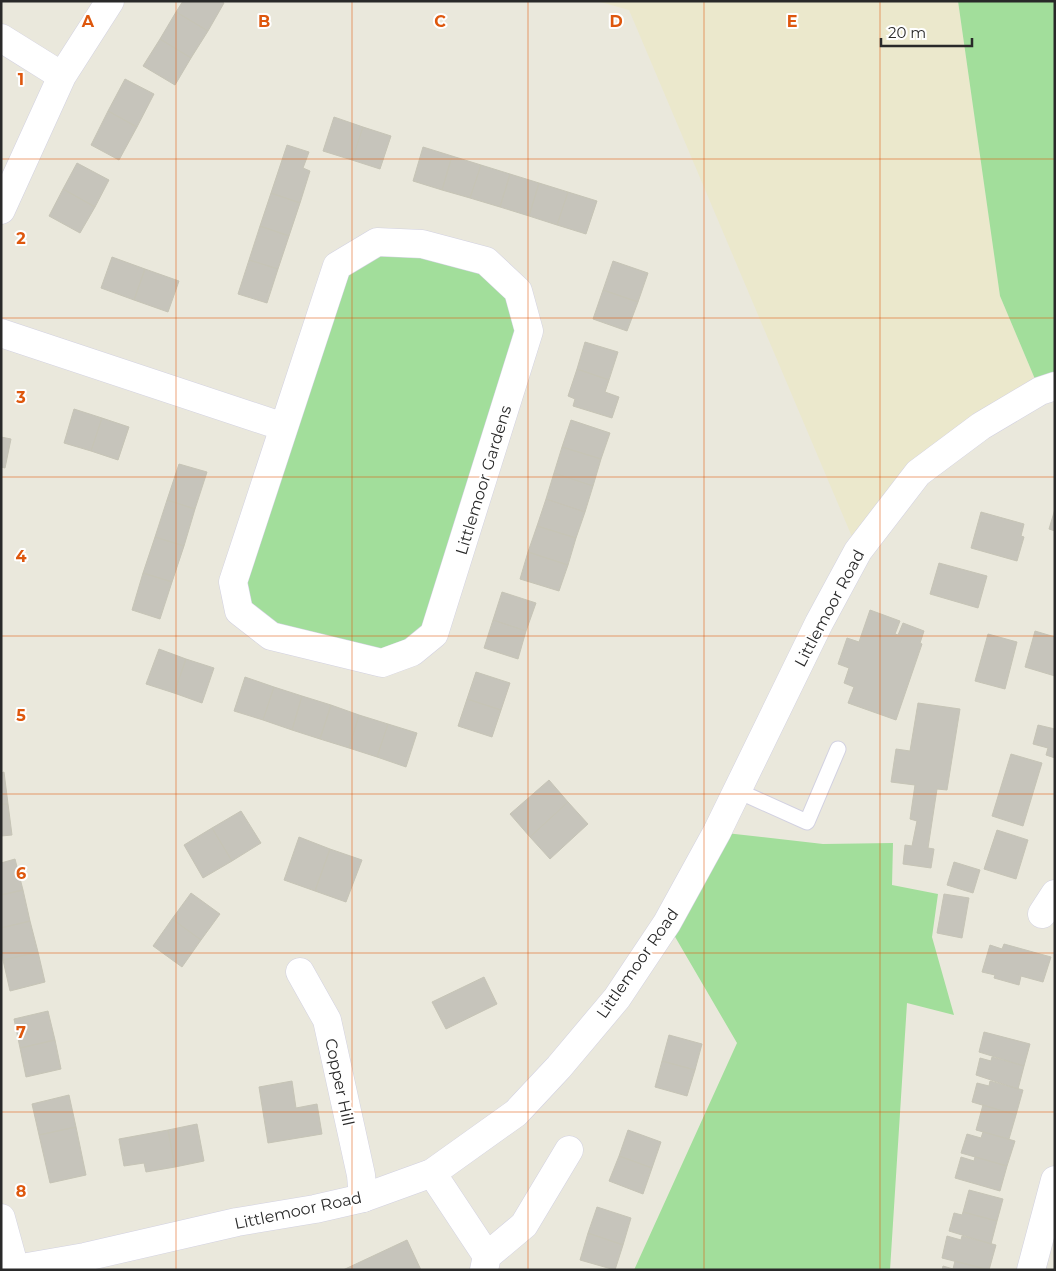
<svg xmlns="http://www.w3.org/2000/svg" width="1056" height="1271" font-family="Montserrat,sans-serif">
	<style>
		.education { fill: #ebe8cc }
		.green { fill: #a2de9b }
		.building { fill: #c6c4bb; stroke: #c6c4b6 }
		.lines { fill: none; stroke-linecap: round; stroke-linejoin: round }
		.service-casing { stroke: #d2d1e1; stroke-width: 17 }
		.minor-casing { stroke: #d2d1e1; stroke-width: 29 }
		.tertiary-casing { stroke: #d2d1e1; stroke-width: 29 }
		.service { stroke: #fff; stroke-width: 15 }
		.minor { stroke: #fff; stroke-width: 28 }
		.tertiary { stroke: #fff; stroke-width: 28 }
		.grid { fill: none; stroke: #de570d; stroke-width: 1; stroke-opacity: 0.55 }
		.labels { text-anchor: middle; stroke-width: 4; stroke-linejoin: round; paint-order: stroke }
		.street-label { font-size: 16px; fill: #292929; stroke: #fff }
		.grid-label { font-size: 16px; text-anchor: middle; font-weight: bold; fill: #de570d; stroke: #fff; stroke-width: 4; stroke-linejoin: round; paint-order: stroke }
	</style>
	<rect width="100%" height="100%" fill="#eae8dc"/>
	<!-- education -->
	<path class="education" d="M597,1h361l42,295 40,95 -59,35 -123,125 -229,-541z"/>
	<!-- green -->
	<path class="green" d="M958,1h97v385l-15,5 -40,-95z
		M377,242l109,19 43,70 -95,303 -52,29 -143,-52 98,-345z
		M717,832l106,12 70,-1 -1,42 46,9 -6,43 22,78 -47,-12 -17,267h-256l103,-227 -70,-120z"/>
	<!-- building -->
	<path class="building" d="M183,1h38l3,2 -16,28 -32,-19z
		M176,12l32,19 -17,27 -31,-19z
		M160,39l31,19 -16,27 -32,-19z
		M125,79l29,15 -17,33 -29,-16z
		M108,111l29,16 -18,33 -28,-15z
		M334,117l29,10 -11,33 -29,-9z
		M363,127l28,9 -11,33 -28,-9z
		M287,145l22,7 -6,16 7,3 -10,32 -29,-10z
		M423,147l29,9 -10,34 -29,-9z
		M452,156l29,9 -11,33 -28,-8z
		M77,163l32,17 -14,27 -32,-18z
		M481,165l29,9 -10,33 -30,-9z
		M510,174l29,9 -10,33 -29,-9z
		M539,183l29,9 -11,33 -28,-9z
		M63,189l32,18 -15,26 -31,-17z
		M568,192l29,9 -11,33 -29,-9z
		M271,193l29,10 -11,33 -29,-10z
		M260,226l29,10 -11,33 -29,-9z
		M112,257l33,12 -11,31 -33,-12z
		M249,260l29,9 -11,34 -29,-9z
		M613,261l35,12 -10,29 -35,-12z
		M145,269l34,12 -11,31 -34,-12z
		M603,290l35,12 -11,29 -34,-12z
		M585,342l33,10 -9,28 -32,-11z
		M577,369l32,11 -4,12 14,5 -7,21 -39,-12 2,-7 -7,-3z
		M74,409l28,9 -11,33 -27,-8z
		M102,418l27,9 -11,33 -27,-9z
		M571,420l39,13 -9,26 -39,-12z
		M1,437l10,2 -6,29 -4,-1z
		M562,447l39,12 -8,27 -39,-13z
		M179,464l28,8 -12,37 -28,-9z
		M554,473l39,13 -8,26 -39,-13z
		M546,499l39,13 -9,26 -39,-12z
		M167,500l28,9 -11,37 -29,-9z
		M1055,509v22l-6,-2z
		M981,512l43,12 -3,12 3,1 -7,24 -46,-13z
		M537,526l39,12 -8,27 -40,-13z
		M155,537l29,9 -12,36 -29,-9z
		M528,552l40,13 -9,26 -39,-12z
		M939,563l48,13 -9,32 -48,-14z
		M143,573l29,9 -12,37 -28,-9z
		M502,592l34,11 -10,28 -33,-11z
		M870,610l30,11 -5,13 3,1 5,-12 21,8 -4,12 2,1 -26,76 -48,-17 6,-16 -10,-4 5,-15 -11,-4 9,-26 12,4z
		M493,620l33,11 -8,28 -34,-11z
		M1035,631l20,6v39l-30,-9z
		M988,634l29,8 -12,47 -30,-8z
		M159,649l27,10 -12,34 -28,-9z
		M186,659l28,9 -12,35 -28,-10z
		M476,672l34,11 -9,27 -34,-11z
		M245,677l29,10 -11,33 -29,-9z
		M274,687l28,9 -10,34 -29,-10z
		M302,696l29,9 -11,34 -28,-9z
		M467,699l34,11 -9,27 -34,-11z
		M918,703l42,6 -13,81 -10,-1 -9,59 6,1 -3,19 -28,-4 2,-19 7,1 5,-25 -7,-2 5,-34 -24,-3 5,-33 14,2z
		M331,705l28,10 -10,33 -29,-9z
		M359,715l29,9 -11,33 -28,-9z
		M388,724l29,9 -11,34 -29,-10z
		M1038,725l17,4v29l-9,-3 2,-7 -15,-4z
		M1011,754l31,9 -19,63 -31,-10z
		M4,772l4,32h-7v-31z
		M549,780l19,22 -38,35 -20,-23z
		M568,802l20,22 -38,35 -20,-22z
		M1,804h7l4,31 -11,1z
		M241,811l20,32 -29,18 -20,-33z
		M212,828l20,33 -29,17 -19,-33z
		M997,830l31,10 -12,39 -32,-10z
		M299,837l31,12 -15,42 -31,-11z
		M330,849l32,11 -16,42 -31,-11z
		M15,859l8,31 -22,5v-32z
		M954,862l26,8 -7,23 -26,-8z
		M23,890l7,31 -29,7v-33z
		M191,893l29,21 -19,26 -29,-21z
		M944,894l25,4 -7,40 -25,-5z
		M172,919l29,21 -19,27 -29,-21z
		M30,921l8,31 -35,8 -2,-32z
		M1004,944l47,13 -8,25 -22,-6 -2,9 -25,-7 1,-3 -13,-3 8,-27 12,4z
		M38,952l7,30 -35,9 -7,-31z
		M484,977l13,27 -51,25 -14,-27z
		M48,1011l7,29 -35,8 -6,-29z
		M984,1032l46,12 -6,22 -45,-14z
		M669,1035l33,9 -7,26 -33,-9z
		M55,1040l6,29 -35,8 -6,-29z
		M992,1057l32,9 -6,23 -42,-14 4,-17 11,3z
		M662,1061l33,9 -8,26 -32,-9z
		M292,1081l4,27 21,-4 5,30 -54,9 -9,-56z
		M990,1081l33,9 -7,25 -44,-13 5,-19 12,3z
		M69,1095l7,32 -37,8 -7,-31z
		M983,1105l33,10 -7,24 -33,-9z
		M197,1124l7,37 -29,6 -7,-37z
		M76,1127l10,48 -36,8 -11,-48z
		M168,1130l7,37 -29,5 -2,-9 -20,3 -5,-27z
		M628,1130l33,12 -9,26 -33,-12z
		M983,1132l32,9 -8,25 -46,-13 6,-19 14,4z
		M619,1156l33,12 -9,26 -34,-13z
		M961,1157l13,4 1,-4 32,9 -7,25 -45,-13z
		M969,1190l34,9 -6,22 -34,-9z
		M597,1207l34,11 -8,27 -35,-12z
		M963,1212l34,9 -6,23 -42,-13 5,-18 8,2z
		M588,1233l35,12 -8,25 -35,-10z
		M947,1236l14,4 1,-4 34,9 -7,25 -47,-12z
		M407,1240l14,30h-78z
		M955,1261l34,9h-47l1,-4 10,3z"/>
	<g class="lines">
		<!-- service casing -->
		<g class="service-casing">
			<path id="service" d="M738,791l69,31 31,-73"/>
		</g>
		<!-- minor casing -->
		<g class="minor-casing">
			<path id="minor" d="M1,38l61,38
				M1,210l61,-134 48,-75
				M377,242l45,2 64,17 32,30 11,40 -95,303 -22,18 -30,11 -111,-27 -32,-25 -6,-29 104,-316z
				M1,333l283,94
				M1042,914l13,-20
				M300,972l27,48 34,155 2,23
				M432,1173l55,83 -3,14
				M1,1218l14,51
				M487,1256l37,-31 45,-75
				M1031,1270l24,-90"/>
		</g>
		<!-- tertiary casing -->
		<g class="tertiary-casing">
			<path id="tertiary" d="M10,1270l75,-13 152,-35 78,-13 48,-11 69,-25 84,-60 43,-46 58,-69 50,-75 50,-91 102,-209 39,-72 60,-78 63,-47 59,-35 15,-5"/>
		</g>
		<!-- service -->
		<use href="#service" class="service"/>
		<!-- minor -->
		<use href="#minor" class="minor"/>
		<!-- tertiary -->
		<use href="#tertiary" class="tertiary"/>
	</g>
	<!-- grid -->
	<path class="grid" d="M176,1v1269M352,1v1269M528,1v1269M704,1v1269M880,1v1269M1,159h1054M1,318h1054M1,477h1054M1,636h1054M1,794h1054M1,953h1054M1,1112h1054"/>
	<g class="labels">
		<!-- street labels -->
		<g class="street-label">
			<text transform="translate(483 480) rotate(-73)" y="6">Littlemoor Gardens</text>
			<text transform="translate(829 608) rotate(-62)" y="6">Littlemoor Road</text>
			<text transform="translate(637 963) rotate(-55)" y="6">Littlemoor Road</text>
			<text transform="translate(340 1082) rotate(78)" y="6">Copper Hill</text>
			<text transform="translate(298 1210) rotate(-12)" y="6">Littlemoor Road</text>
		</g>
	</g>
	<g class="grid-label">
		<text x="88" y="27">A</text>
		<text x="264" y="27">B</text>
		<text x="440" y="27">C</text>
		<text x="616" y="27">D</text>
		<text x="792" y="27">E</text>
		<text x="21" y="85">1</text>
		<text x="21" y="244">2</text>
		<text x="21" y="403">3</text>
		<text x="21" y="562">4</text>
		<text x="21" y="721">5</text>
		<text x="21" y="879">6</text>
		<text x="21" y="1038">7</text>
		<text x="21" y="1197">8</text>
	</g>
	<!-- border -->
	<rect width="1056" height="1271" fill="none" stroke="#292929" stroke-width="5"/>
	<!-- scale -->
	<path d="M881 38v8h91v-8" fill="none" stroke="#292929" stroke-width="2.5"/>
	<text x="888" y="38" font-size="15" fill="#292929" stroke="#ffffff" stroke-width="4" paint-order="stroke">20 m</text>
</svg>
